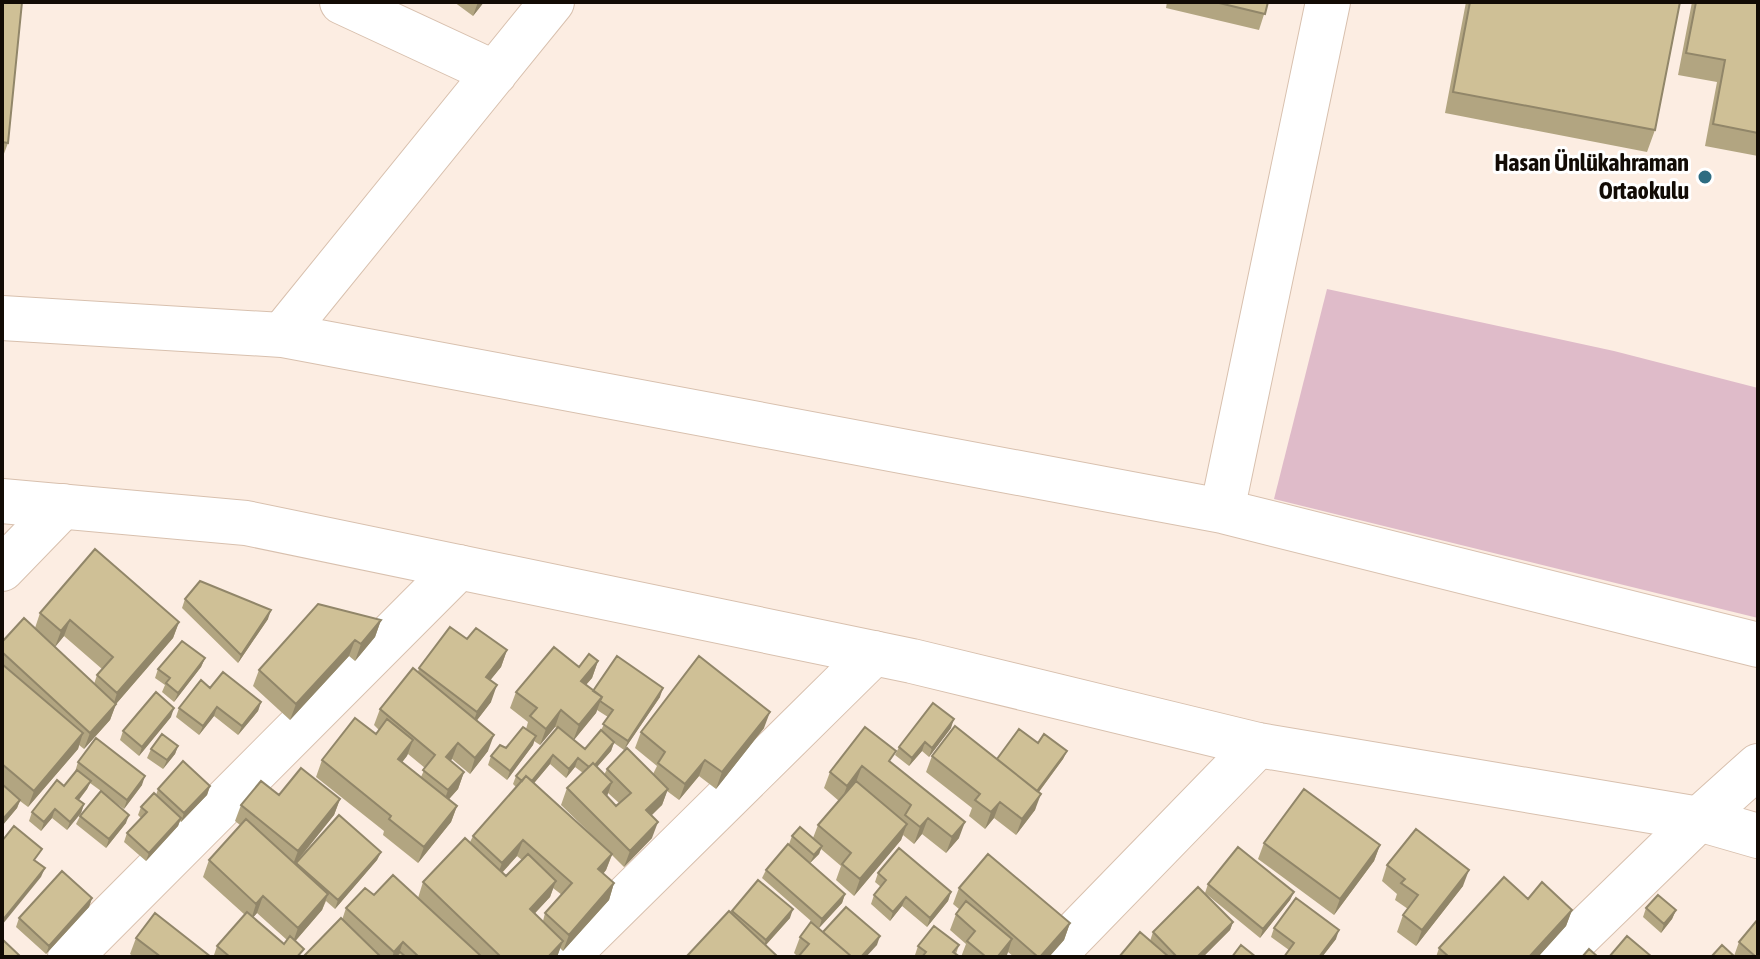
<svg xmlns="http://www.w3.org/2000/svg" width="1760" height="959" font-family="'Asap Condensed',sans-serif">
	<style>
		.green { fill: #dfbbc9 }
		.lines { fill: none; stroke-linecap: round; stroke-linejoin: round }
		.street-casing { stroke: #d8c0ae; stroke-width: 46 }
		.secondary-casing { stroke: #d8c0ae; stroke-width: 46 }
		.street { stroke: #fff; stroke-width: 44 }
		.secondary { stroke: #fff; stroke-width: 44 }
		.wall { fill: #b2a581; fill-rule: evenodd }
		.shaded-wall { fill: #918669 }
		.building { fill: #cfc096; stroke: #918669; stroke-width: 2 }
		.poi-dot { fill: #2d6c81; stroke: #fff; stroke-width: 3 }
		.labels { text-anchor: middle; stroke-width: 6; stroke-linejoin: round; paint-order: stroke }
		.poi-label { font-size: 24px; font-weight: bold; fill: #120b05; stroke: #fff; text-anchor: end }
	</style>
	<rect width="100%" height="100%" fill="#fcede2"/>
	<!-- green -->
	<path class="green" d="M1327,289l287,62 144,37v230l-484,-119z"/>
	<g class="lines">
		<!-- street casing -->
		<g class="street-casing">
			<path id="street" d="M342,2l153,71
				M2,318l280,17 940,176 536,134
				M282,335l270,-333
				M1222,511l106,-509
				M2,569l61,-63
				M70,957l389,-390
				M566,957l308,-304
				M1052,957l206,-212
				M1557,957l142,-138 59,-53"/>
		</g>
		<!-- secondary casing -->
		<g class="secondary-casing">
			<path id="secondary" d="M2,501l244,22 666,138 346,84 441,74 59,17"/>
		</g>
		<!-- street -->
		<use href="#street" class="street"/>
		<!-- secondary -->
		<use href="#secondary" class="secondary"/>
	</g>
	<!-- wall -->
	<path class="wall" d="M2,2l6,141 -6,16z
		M454,2h30l-11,14z
		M1167,2h101l-9,28 -93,-22z
		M1466,2h214l-25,128 -8,22 -202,-39z
		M1692,2h66v154l-53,-10 12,-64 -39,-7z
		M185,599l83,20 -30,44 -56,-55z
		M40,613l139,9 -6,16 -57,66 -6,16 -26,29 -5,-4 -1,4 -50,58 -8,-6 -3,7 -15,18v-184l33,-14zM64,636l38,33 -5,6 -3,9 -39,-37z
		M381,620l-6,17 -20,24 -6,-5 -59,64 -37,-34 6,-16z
		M467,639l40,11 -6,17 -11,13 1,22 -14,18 11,31 -18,23 -18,-15 -2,2 14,11 -6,17 -9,10 8,7 -6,16 -33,41 -35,-28 1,-4 -68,-54 6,-17 54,-26 3,-4 -5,-5 6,-16 38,-37 1,-4zM408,754l17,14 -4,9 -19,-15z
		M205,658l-4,9 -27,35 -12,-10 3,-7 -10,-7 3,-9z
		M598,661l-6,17 -6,7 7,6 67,6 -36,53 -10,-7 -3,8 -14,16 7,8 3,-6 46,5 4,-8 -22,-18 6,-16 123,-4 -48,61 -17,-13 -20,24 -12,-9 -5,14 -11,10 1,23 -28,29 -12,-12 -6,15 -3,4 11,9 -5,17 -46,51 -3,-3 -3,9h-254l39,-37 4,-12 28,-13 44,3 5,-16 47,-40 3,-6 43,-49 -3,-3 3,-8 41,-48 -2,-1 -15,18 -6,-4 -1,4 -26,35 -19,-15 3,-9 15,-8 20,-19 2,-7 -18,-14 6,-16 63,-25zM597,710l11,7 -7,13 -16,19 -11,-9 22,-27zM550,764l16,14 9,-11 8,6 -16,15 -6,17 32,31 -59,-53zM608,793l11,10 -3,3 -9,-10zM517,856l5,4 -16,16 -4,-3zM553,888l9,7 -17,18 -2,8 -8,-8 15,-16z
		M210,688l51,14 -3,9 -20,24 -24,-19 -15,19 -23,-18 3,-9z
		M171,717l-32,39 -19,-16 3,-9z
		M865,727l27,36 67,75 -13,15 -24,-19 -8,10 -11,-9 -2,5 -47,56 -18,-16 5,-14 -20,-17 -2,5 -9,9 35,31 -3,9 -23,25 -57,-50 4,-8 23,-26 3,-8 21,2 5,-13 21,-24 -15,-13 6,-16z
		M951,728l-22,29 -7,-6 -13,15 -14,-11 4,-8z
		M1038,743l29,8 -4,8 -24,33 -4,18 -19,25 -22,-17 -9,11 -16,-13 3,-8 -46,-36 6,-16 65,3z
		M178,746l-3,8 -12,15 -16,-11 4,-9z
		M78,762l64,23 -18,24 -19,-14 21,28 -20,25 -30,-24 4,-8 21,-25 -11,-8 -3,6 -8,11 5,4 -3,9 -14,17 -15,-12 -11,13 -12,-10 3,-9 32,-26 11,-14z
		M210,786l-3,9 -26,27 -1,-1 -2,5 -32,35 -22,-19 3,-9 14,-15 -3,-3 3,-8 15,-12 2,-6z
		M279,795l61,4 -6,16 -39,49 1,1v-2l85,-11 -4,8 -42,49 -9,-8 -4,9 -27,31 6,16h-84l-3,-2 3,-9 28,-31 -42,-38 6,-17 31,-35 -5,-4 6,-16zM257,913l30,27 -3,4 -31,-27z
		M1264,843l116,2 -6,16 -40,54 -76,-56z
		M1387,865l76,21 -47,60 -19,-14 6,-17 5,-6 -13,-9 2,-6 -15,-13z
		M878,873l73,19 -3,9 -21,26 -25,-21 -12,15 -19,-17 3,-9 7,-8 -6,-5z
		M1208,884l86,8 -4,8 -30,38 -55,-45 28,29 -3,8 -27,27h-84l31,-16 3,-9 52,-39z
		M959,888l111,35 -6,17 -15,17h-35l-6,-5 -3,5h-44l5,-13 -16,-14 6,-16 3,-5 -6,-5z
		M92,898l-3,9 -43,47 -30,-27 3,-9z
		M1528,899l44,11 -6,16 -28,31h-102l3,-9z
		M1646,908l30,2 -4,9 -11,14 -18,-16z
		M732,911l58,7 -24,27 -35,-32z
		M1274,928l62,11 -14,18h-38l5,-7 -18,-13z
		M823,932l54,13 -79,12 -4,-4 6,-16z
		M136,938l75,19h-77l-4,-3z
		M1739,942l19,15h-47l23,-1z
		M959,945l-3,9 4,3h-43l-2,-2 3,-9z"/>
	<!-- shaded-wall -->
	<path class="shaded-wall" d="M478,2h6l-11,14z
		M271,610l-3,9 -30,44 3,-8z
		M70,620l-6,16 -9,11 6,-16z
		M381,620l-6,17 -20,24 6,-17z
		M179,622l-6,16 -57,66 -6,16 -26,29 6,-16 22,-24 5,-16z
		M355,640l-6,16 -59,64 6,-16z
		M507,650l-6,17 -21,26 6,-16z
		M205,658l-4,9 -27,35 4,-9z
		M598,661l-6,17 -17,19 6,-16z
		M497,685l-6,17 -20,26 6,-16z
		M663,688l-3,9 -36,53 4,-9z
		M602,697l-6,16 -23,28 6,-16z
		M261,702l-3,9 -20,24 4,-9z
		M217,707l-3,9 -15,19 4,-9z
		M174,708l-3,9 -32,39 3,-9z
		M561,710l-6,17 -15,18 6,-16z
		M770,712l-6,16 -48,61 6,-17z
		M954,719l-3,9 -22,29 3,-9z
		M83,733l-5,16 -50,58 6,-16z
		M494,735l-6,16 -18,23 5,-16z
		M536,736l-3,9 -26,35 3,-9z
		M413,740l-6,16 -15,19 6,-16z
		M614,742l-3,9 -23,26 4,-8z
		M925,742l-3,9 -13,15 3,-8z
		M458,743l-6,16 -12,14 6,-16z
		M178,746l-3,8 -12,15 4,-9z
		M1067,751l-4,8 -31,42 3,-9z
		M553,755l-3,9 -25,30 3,-9z
		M578,758l-3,9 -9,11 3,-9z
		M705,760l-6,16 -20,24 6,-16z
		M862,766l-6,16 -15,20 6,-16z
		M464,772l-6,17 -16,18 6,-17z
		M145,776l-3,9 -18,24 3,-9z
		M91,781l-4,8 -14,18 3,-9z
		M612,782l-6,17 -3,-7z
		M210,786l-3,9 -26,27 3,-9z
		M668,789l-6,16 -22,22 6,-17z
		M1041,794l-6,16 -19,25 6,-16z
		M340,799l-6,16 -42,52 6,-16z
		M20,800l-3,8 -15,18v-6z
		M1000,802l-6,16 -9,11 6,-17z
		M84,804l-3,9 -14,17 3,-8z
		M457,806l-6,16 -33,41 6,-16z
		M55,809l-3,9 -11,13 3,-9z
		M129,815l-3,8 -20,25 3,-9z
		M181,818l-3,8 -32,35 3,-8z
		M928,818l-6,16 -8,10 6,-17z
		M658,822l-6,16 -28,29 6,-16z
		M965,822l-6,16 -13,15 6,-16z
		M907,824l-6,16 -47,56 6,-17z
		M523,840l-6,16 -21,23 6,-16z
		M1380,845l-6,16 -40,54 6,-16z
		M822,846l-3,8 -9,9 4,-8z
		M381,852l-4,8 -42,49 3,-9z
		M612,854l-6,16 -13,16 5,-17z
		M45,868l-4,9 -39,48v-4z
		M1469,870l-6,16 -47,60 6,-16z
		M556,881l-6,16 -26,28 6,-16z
		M614,883l-5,17 -46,51 6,-16z
		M951,892l-3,9 -21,26 3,-9z
		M1294,892l-4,8 -30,38 3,-9z
		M328,894l-6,16 -30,35 6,-17z
		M845,894l-3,9 -23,25 3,-9z
		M263,896l-6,17 -6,7 5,-16z
		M906,897l-4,9 -12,15 3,-9z
		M92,898l-3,9 -43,47 3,-8z
		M793,909l-3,9 -27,30 3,-8z
		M1572,910l-6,16 -28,31h-9z
		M1676,910l-4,9 -11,14 3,-9z
		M1233,922l-3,8 -27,27h-6z
		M1070,923l-6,17 -15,17h-9z
		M1339,930l-3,9 -14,18h-3z
		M880,936l-3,9 -11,12h-5z
		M1012,939l-5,16 -2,2h-6z
		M563,941l-6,16h-9z
		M403,942l-5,15h-6l2,-5z"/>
	<!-- building -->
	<path class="building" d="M2,2h20l-14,141 -6,-1z
		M1215,2h53l-3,12z
		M1470,2h210l-25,128 -202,-38z
		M1696,2h62v131l-45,-9 12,-64 -39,-7z
		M95,549l84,73 -62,71 -20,-18 16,-18 -43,-37 -9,11 -21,-18z
		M200,581l71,29 -30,45 -56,-56z
		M318,604l63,16 -20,24 -6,-4 -59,64 -37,-34z
		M24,618l92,86 -26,29 -88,-81v-10z
		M450,627l17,12 9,-11 31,22 -21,27 11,8 -20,27 -58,-44z
		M182,641l23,17 -27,35 -12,-10 4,-5 -12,-9z
		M554,647l25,20 10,-13 9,7 -17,20 21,16 -23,28 -18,-15 -15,19 -16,-13 7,-8 -21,-16z
		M617,656l46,32 -35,53 -25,-17 10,-14 -13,-9 2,-4 -9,-6z
		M699,656l71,56 -48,60 -17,-12 -20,24 -27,-21 7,-11 -24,-20z
		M2,664l81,69 -49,58 -32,-27z
		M413,668l81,67 -19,23 -17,-15 -12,14 18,15 -16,18 -25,-20 12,-15 -55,-46z
		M223,672l38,30 -19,24 -25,-19 -14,19 -24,-18 22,-28 9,8z
		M156,692l18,16 -32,39 -19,-16z
		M933,703l21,16 -22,29 -7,-6 -13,16 -13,-11z
		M355,718l21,16 11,-15 26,21 -15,19 59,47 -33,41 -35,-28 2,-3 -69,-56z
		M955,726l86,68 -19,25 -22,-17 -9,10 -16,-12 5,-6 -48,-38z
		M523,727l13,9 -26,35 -19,-15 9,-11 6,3z
		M558,727l27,22 16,-19 13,12 -19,23 -2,-2 -4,4 -11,-9 -9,11 -16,-14 -21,26 -6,-5 -4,5 -6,-5z
		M865,727l31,24 -7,10 76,61 -13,15 -24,-19 -8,9 -15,-12 6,-10 -49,-39 -15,20 -17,-14z
		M1019,729l19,14 6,-9 23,17 -30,40 -40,-32z
		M162,734l16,12 -11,14 -16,-11z
		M96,738l49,38 -18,24 -49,-38z
		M627,748l41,41 -22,21 12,12 -28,29 -63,-63 26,-25 19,19 -9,10 13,14 15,-13 -24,-24z
		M183,761l27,25 -26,27 -26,-24z
		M301,768l39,31 -42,52 -57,-46 20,-24 18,14z
		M77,770l14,11 -15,17 8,6 -14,18 -15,-13 -11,13 -12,-10 25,-32 7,6z
		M526,776l86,78 -14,15 16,14 -45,52 -24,-22 27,-30 -49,-43 -21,23 -29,-27z
		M856,781l51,43 -47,55 -18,-15 9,-11 -33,-28z
		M2,784l18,16 -18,20z
		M1304,789l76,56 -40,54 -76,-56z
		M101,791l28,24 -20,24 -29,-23z
		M154,793l27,25 -32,35 -22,-20 20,-21 -6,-5z
		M339,815l42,37 -43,48 -42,-37z
		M246,819l82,75 -30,34 -35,-32 -7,8 -47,-44z
		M14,826l28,23 -8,11 11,8 -43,53v-80z
		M800,827l22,19 -8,9 -22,-19z
		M1416,829l53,41 -47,60 -19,-15 15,-20 -17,-12 4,-4 -18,-14z
		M465,838l41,38 22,-22 28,27 -26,28 33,32 -15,16h-47l-78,-75z
		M788,844l57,50 -23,25 -56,-49z
		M1238,847l56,45 -31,37 -55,-45z
		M899,848l52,44 -21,26 -24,-21 -13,15 -19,-17 12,-15 -8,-7z
		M988,854l82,69 -30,34h-2l-79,-69z
		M62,871l30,27 -43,48 -30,-28z
		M393,875l89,82h-63l-16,-15 -9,10 -48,-44 19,-20 9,7z
		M1504,877l24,22 14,-17 30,28 -43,47h-80l-10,-9z
		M758,880l35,29 -27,31 -34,-29z
		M1198,887l35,35 -36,35h-20l-24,-25z
		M1658,895l18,15 -12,14 -18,-16z
		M1296,898l43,32 -20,27h-35l10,-14 -20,-15z
		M966,901l46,38 -13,16 2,2h-17l1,-1 -18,-15 8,-10 -19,-17z
		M846,907l34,29 -19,21h-9l-29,-25z
		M729,911l49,46h-92z
		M247,912l37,32 6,-8 14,13 -7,8h-67l-13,-11z
		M155,913l56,44h-50l-25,-19z
		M341,918l40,39h-78z
		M1758,919v38h-2l-17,-15z
		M811,922l41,35h-54l11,-13 -9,-7z
		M934,926l25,19 -6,7 7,5h-38l4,-5 -8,-6z
		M1140,932l29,25h-50z
		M1627,936l25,21h-43z
		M2,939l19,18h-19z
		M1241,945l15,12h-24z
		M1722,945l13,12h-24z
		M1589,949l9,8h-16z
		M400,952l6,5h-11z"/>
	<!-- markers -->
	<circle class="poi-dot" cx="1705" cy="177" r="8"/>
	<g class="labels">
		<!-- poi labels -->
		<g class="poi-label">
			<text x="1689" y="171">Hasan Ünlükahraman<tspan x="1689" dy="28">Ortaokulu</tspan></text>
		</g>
	</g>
	<!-- border -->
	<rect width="1760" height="959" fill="none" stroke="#120b05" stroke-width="8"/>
</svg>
